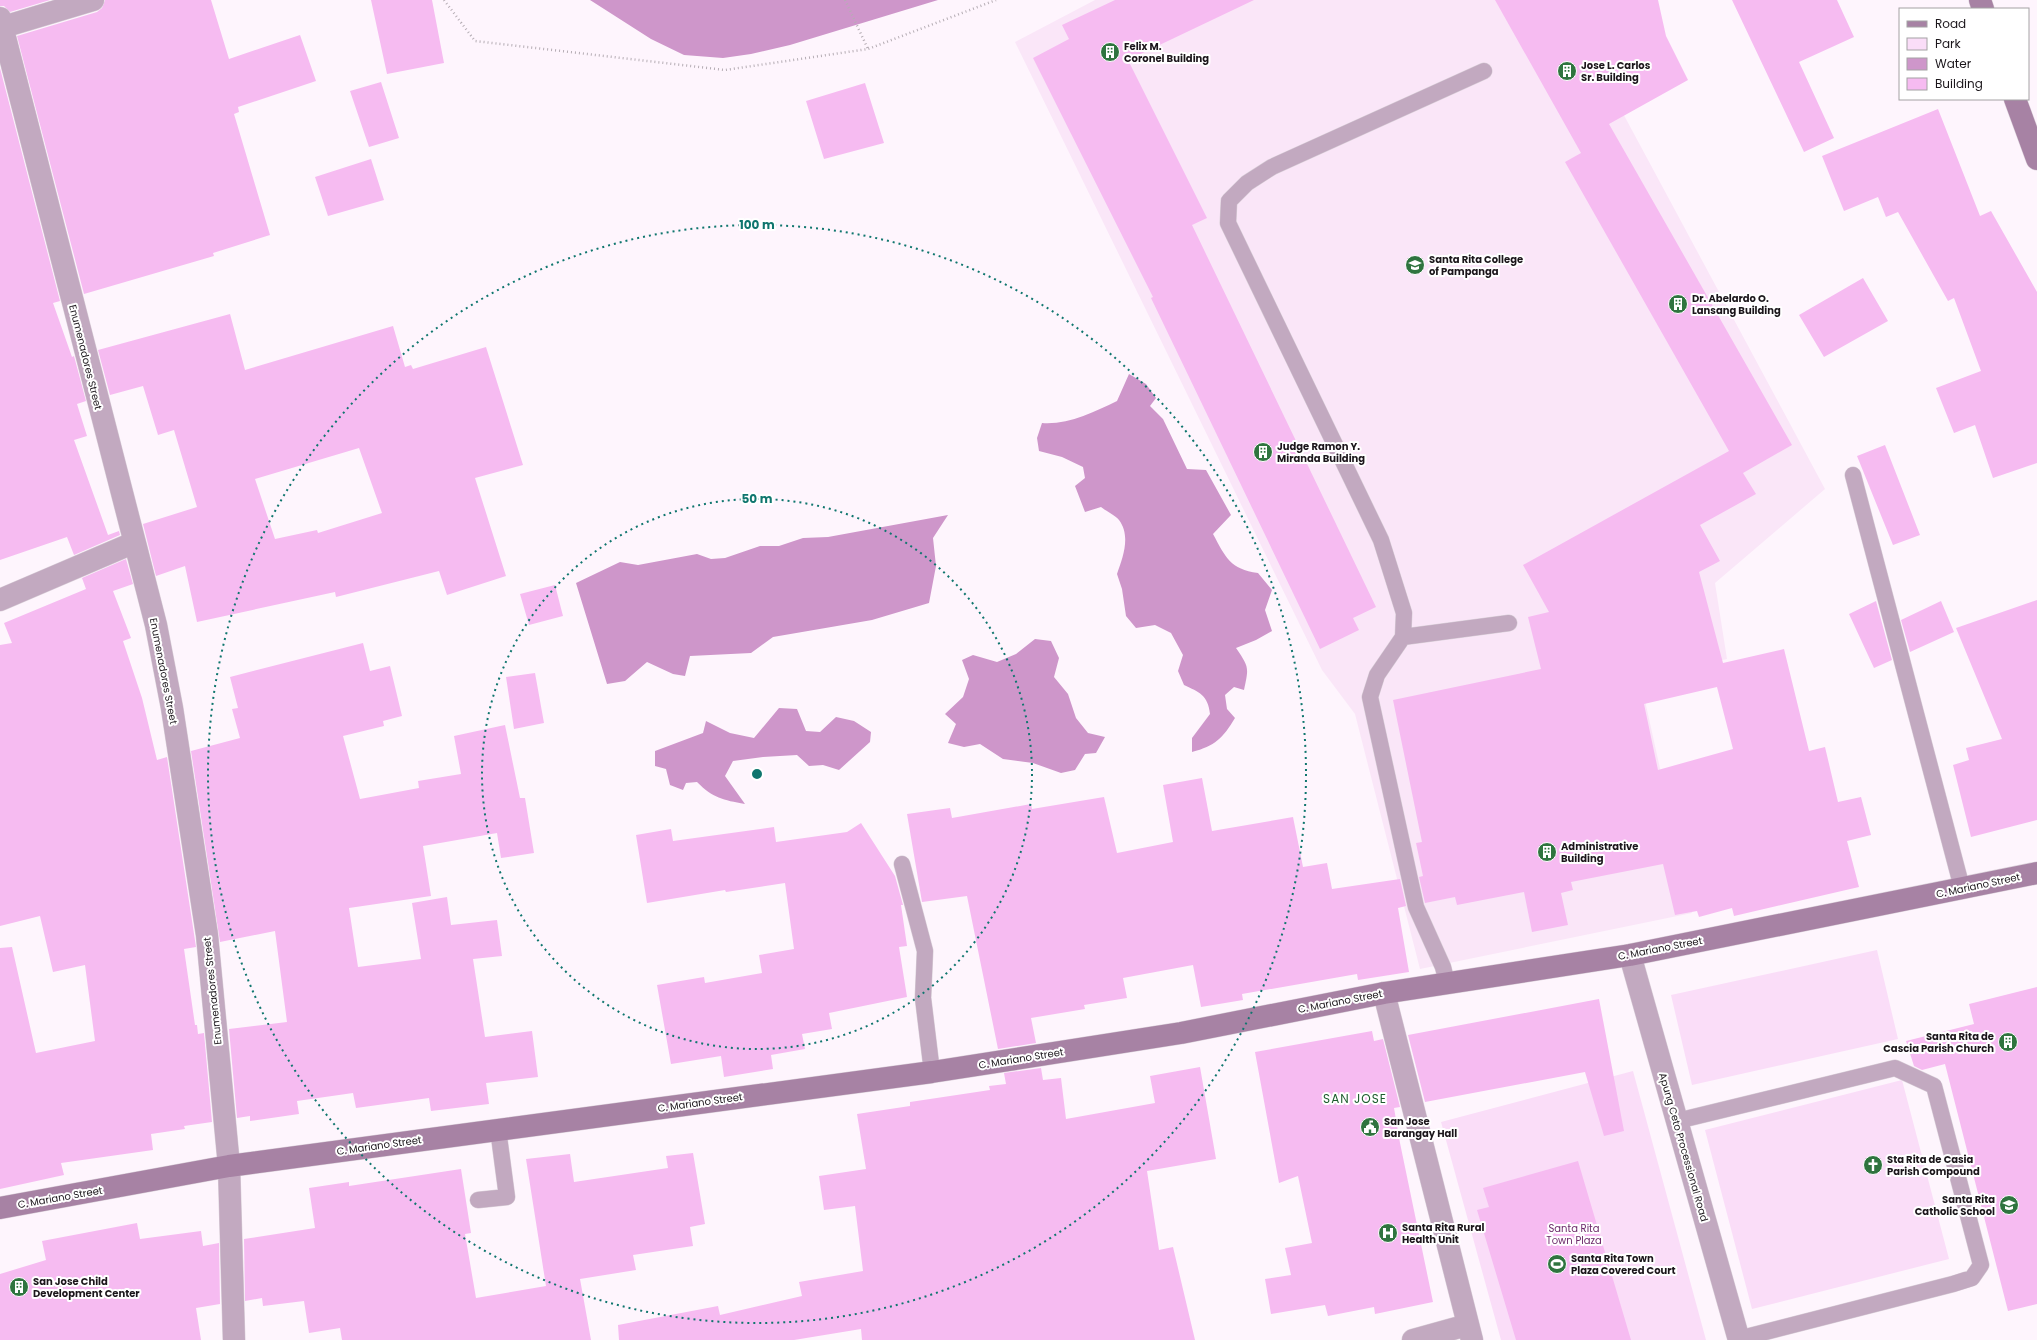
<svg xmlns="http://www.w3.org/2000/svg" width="2037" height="1340" font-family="Poppins,sans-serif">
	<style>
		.built { fill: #fae6f8 }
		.green { fill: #faddf8 }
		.water { fill: #ce96ca }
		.building { fill: #f6bbf1; fill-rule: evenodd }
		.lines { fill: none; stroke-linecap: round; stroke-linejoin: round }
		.lane-casing { stroke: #dad1d9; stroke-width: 17 }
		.street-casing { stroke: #dad1d9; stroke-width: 23 }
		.secondary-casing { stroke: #dad1d9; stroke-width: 23 }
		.path { stroke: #b5adb4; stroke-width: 2.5; stroke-dasharray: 1 3; stroke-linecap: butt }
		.lane { stroke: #c2a9c0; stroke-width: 16 }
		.street { stroke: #c2a9c0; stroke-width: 22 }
		.secondary { stroke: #a782a4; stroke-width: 22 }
		.ring { fill: none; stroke: #0f766e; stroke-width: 2; stroke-dasharray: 2 4 }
		.labels { text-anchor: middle; stroke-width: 4; stroke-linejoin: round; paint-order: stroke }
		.poi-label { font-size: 10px; font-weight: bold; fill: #1b161b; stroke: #fff; text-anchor: start }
		.street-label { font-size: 10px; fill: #1b161b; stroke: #fff }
		.park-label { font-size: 10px; fill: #6b2869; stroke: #fff }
		.quarter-label { font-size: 12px; letter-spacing: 1px; fill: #1d5d2e; stroke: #fff }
		.centre { fill: #0f766e; stroke: #fff; stroke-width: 2 }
		.ring-label { font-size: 12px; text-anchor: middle; font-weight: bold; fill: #0f766e; stroke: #fff; stroke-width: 4; stroke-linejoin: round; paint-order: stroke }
	</style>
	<rect width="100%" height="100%" fill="#fef5fd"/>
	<!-- built -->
	<path class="built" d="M1095,0h467l263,489 -110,94 12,76 -87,19 52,235 -272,56 -65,-255 -33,-44 -307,-628z"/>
	<!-- green -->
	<path class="green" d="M1877,950l21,89 -206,46 -21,-90z
		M1633,1071l73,269h-205l-60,-218z
		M1902,1080l47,179 -197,50 -47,-179z"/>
	<!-- water -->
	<path class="water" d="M590,0h348l-148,45 -39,9 -28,4 -39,-3 -33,-16z
		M1129,374l17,10 10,14 -6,8 13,13 24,50 19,1 25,45 -18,19c13,24 17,35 45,39l14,17 -7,20 7,21 -16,9 -20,8c13,19 13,19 8,42l-10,-3 -9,8 2,14 8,9c-12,20 -20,28 -43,34v-14l18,-24c-2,-19 -11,-22 -26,-29l-6,-14 5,-16 -12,-22 -16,-8 -19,3 -10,-12 -4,-27 -5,-15c6,-17 14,-38 2,-54 -4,-5 -13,-9 -18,-13l-16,5 -10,-26 10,-8 -2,-11 -21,-10 -23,-6 -2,-13 5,-15c26,2 52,-11 75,-22z
		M948,515l-15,23 3,28 -7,37 -57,17 -99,17 -22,16 -61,3 -5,20 -12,-2 -26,-12 -22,19 -18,3 -31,-101 44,-21 18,3 59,-11 14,5 14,-1 35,-12h19l24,-8 25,-1z
		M1035,639l16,2 8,17 -5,19 14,17 8,24 12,15 17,4 -9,16 -11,1 -10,16 -14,3 -28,-10 -30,-4 -23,-15 -16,3 -16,-4 8,-19 -11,-10 18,-17 6,-18 -7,-19 11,-5 24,7 19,-8z
		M779,708l18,1 9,22 14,1 16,-15 18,4 17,11 -1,10 -31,28 -16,-5 -14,1 -12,-11 -34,2 -30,4 -8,15 20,28c-22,-4 -32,-6 -48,-22l-11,1 -3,7 -13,-5 -4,-16 -11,-3v-15l48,-18 3,-12 24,12 24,5z"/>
	<!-- building -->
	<path class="building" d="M0,0h50l-40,12 -6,-6h-4z
		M105,0h106l18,59 71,-24 16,46 -78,26 1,5 -5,2 36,121 -57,18 1,3 -130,38 -67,-258 80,-24 5,-4z
		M371,0h61l12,63 -57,11z
		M1115,0h139l-126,60 79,158 -15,7 184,382 -23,11 6,12 -39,19 -169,-351 2,-1 -120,-239 36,-19 -7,-14z
		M1495,0h163l8,36 22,44 -79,44 183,321 -49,28 13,21 -56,31 20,36 -21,11 24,91 61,-14 25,102 16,-4 13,55 23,-5 10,38 -24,6 12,46 -125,29 -2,-8 -33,9 -2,-6 -22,4 -12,-51 -92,18 2,8 -12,3 7,32 -36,7 -8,-40 -67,13 -2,-8 -30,6 -6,-26 4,-1 -7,-33 6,-1 -29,-142 148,-31 -13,-52 21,-5 -26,-47 206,-114 -164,-289 16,-9zM1717,687l16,62 -75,21 -14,-66z
		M1732,0h105l17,37 -55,25 35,76 -30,14z
		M0,68l60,233 -7,2 19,54 2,-1 12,45 -9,3 10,32 -13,4 34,95 11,-4 1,4 -46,20 -7,-18 -67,23z
		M381,82l18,56 -30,9 -19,-56z
		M865,83l19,60 -60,16 -18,-58z
		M1938,109l42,107 11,-5 46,81v171l-44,15 -18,-53 -21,8 -18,-45 45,-17 -27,-73 -6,3 -50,-89 -12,5 -8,-20 -34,14 -22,-55z
		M371,159l13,41 -56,16 -13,-39z
		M1863,278l25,43 -64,36 -25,-42z
		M230,314l15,56 148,-44 12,41 6,-2 2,4 73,-22 37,118 -48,13 31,98 -59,19 -8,-24 -103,26 -1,-5 -138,30 -12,-56 -29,10 -13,-52 54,-17 -23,-77 -16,5 -15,-49 -33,9 -12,-45zM359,448l23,65 -64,20 -1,-3 -42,9 -20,-60z
		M1885,445l35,90 -27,10 -36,-89z
		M126,559l7,25 -20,7 18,47 -8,3 19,57 15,62 10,-3 29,190 -12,2 11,76h2l1,9 6,-1 8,89 -28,4 1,3 -34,5 2,16 -92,13 3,12 -64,14v-241l12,-1 24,106 59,-12 -10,-76 -32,7 -13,-56 -40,10v-281l12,-2 -8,-20 82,-34 -4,-11z
		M555,585l8,31 -34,9 -9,-31z
		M2037,600v220l-66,17 -18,-72 16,-5 -3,-12 36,-9 -46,-111z
		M1876,601l16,59 -18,8 -25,-54z
		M1941,601l13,31 -44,20 -9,-32z
		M363,643l7,28 20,-5 12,50 -19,5 1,5 -41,10 17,63 59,-11 -1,-7 43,-7 -7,-38 51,-11 15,73h5l9,55 -33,5 -4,-25 -74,13 8,50 -82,12 9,59 63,-8 -9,-56 35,-6 4,28 46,-5 5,36 -29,3 12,78 47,-6 6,46 -52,6 3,21 -58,7 -2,-13 -73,10 -3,-15 -56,8 2,13 -49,7v-5l-13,2 -8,-89 58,-7 -12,-91 -55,11 -29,-191 49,-13 -8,-29 6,-1 -8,-31z
		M535,673l9,50 -30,6 -8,-52z
		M1202,778l10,53 81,-14 10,50 24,-4 5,26 68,-10 6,27 -8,2 11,64 -51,8 -1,-6 -115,20 1,6 -42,7 -8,-42 -70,13 4,20 -43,7 1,4 -54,9 5,25 -38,6 -31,-153 -45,6 -15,-88 43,-6 2,10 79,-14 1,5 72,-12 13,56 56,-11 -10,-57z
		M861,823l34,53 8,29h-2l6,41 -8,1 8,50 -78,16 3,16 -30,5 3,15 -34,6 2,14 -49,8 -3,-21 -50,8 -14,-79 47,-8 1,6 57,-10 -3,-18 35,-6 -9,-66 -59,9 -1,-2 -78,13 -11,-68 35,-6 2,12 101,-14 2,15 71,-10z
		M2037,987v317l-29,7 -63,-247 -23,6 -8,-4 -8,-25 68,-17 -5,-20z
		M1599,999l25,132 -20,5 -19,-64 -160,30 -17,-67z
		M1372,1031l2,10 9,-2 17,68 -6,1 6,35 33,159 -58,12 -1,-7 -46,9 -3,-11 -54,9 -6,-35 26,-4 -6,-27 27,-5 -14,-67 -19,7 -24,-131z
		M1200,1067l16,92 -69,12 12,79 14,-3 22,93h-333l-1,-11 -67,11h-175l-1,-15 100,-19 2,9 82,-19 -3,-14 64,-11 -8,-65 -31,4 -5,-34 47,-7 -9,-55 53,-8v-4l80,-12 -1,-4 17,-2 -2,-11 37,-5 2,12 18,-2 5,41 89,-16 -5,-27z
		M693,1153l12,71 -15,3 3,19 -60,9 3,15 -56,9 11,61h-249l-2,-12 -31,5 -5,-32 -41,5 -1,-8 -17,3 -1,-62 71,-11 -6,-40 40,-6v4l112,-17 10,64 -6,1 11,64 70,-12 -20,-127 44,-5 4,28 94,-14 -2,-12z
		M1578,1161l53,179h-115l-39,-130 12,-3 -6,-19z
		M137,1223l3,16 61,-8 2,15 16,-3 1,61 -24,4 5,32h-201v-66l46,-14 -4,-19z"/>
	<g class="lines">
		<!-- lane casing -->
		<g class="lane-casing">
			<path id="lane" d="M1853,475l109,413
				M1403,637l106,-14
				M902,864l23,87 -2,47 9,74
				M1447,983l-4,-16 -27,-60 -46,-210 7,-22 26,-38 1,-24 -23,-73 -153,-317 1,-22 18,-18 25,-16 212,-96
				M1677,1121l218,-53 39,18 47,179 -9,13 -19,6 -215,55
				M478,1200l29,-3 -9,-68"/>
		</g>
		<!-- street casing -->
		<g class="street-casing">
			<path id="street" d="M0,18l156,607 16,83 35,227 22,231 5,174
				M3,27l90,-27
				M0,600l133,-57
				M1630,955l109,385
				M1384,993l88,347
				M1413,1340l54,-15"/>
		</g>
		<!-- secondary casing -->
		<g class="secondary-casing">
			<path id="secondary" d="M1980,0l3,9
				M2015,99l22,60
				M0,1208l229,-42 703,-94 249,-39 203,-40 246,-38 407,-82"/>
		</g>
		<!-- path -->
		<path class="path" d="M444,0l31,41 250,29 143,-21 128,-49
			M845,0l23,49"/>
		<!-- lane -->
		<use href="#lane" class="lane"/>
		<!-- street -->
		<use href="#street" class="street"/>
		<!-- secondary -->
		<use href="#secondary" class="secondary"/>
	</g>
	<!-- distance rings -->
	<g class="ring">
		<circle cx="757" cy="774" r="275"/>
		<circle cx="757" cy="774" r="549"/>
	</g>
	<!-- icons -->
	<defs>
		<g id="building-disc" transform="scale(1)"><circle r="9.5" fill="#2f743f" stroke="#fff"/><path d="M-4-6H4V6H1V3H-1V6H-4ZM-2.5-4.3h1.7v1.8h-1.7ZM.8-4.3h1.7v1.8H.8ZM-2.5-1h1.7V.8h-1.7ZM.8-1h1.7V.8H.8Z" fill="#fff"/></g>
		<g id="university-disc" transform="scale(1)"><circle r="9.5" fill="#2f743f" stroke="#fff"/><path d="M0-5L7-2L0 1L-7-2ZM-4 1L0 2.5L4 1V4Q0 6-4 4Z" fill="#fff"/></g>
		<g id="civic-disc" transform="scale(1)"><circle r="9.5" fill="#2f743f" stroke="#fff"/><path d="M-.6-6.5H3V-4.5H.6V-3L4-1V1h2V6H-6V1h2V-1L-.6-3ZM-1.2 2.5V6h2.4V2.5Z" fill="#fff"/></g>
		<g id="church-disc" transform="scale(1)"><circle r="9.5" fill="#2f743f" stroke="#fff"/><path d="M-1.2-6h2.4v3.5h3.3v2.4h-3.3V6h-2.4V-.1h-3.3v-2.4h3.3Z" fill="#fff"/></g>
		<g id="school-disc" transform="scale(1)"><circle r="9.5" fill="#2f743f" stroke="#fff"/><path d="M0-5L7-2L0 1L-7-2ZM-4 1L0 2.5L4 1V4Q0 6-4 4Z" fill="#fff"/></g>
		<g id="hospital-disc" transform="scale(1)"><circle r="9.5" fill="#2f743f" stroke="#fff"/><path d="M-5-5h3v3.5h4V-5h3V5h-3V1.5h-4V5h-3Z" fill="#fff"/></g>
		<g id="stadium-disc" transform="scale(1)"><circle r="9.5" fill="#2f743f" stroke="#fff"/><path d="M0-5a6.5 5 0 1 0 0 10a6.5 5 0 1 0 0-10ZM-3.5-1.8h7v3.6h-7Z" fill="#fff"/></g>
	</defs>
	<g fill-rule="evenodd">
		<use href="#building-disc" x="1110" y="52"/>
		<use href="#building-disc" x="1567" y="71"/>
		<use href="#university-disc" x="1415" y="265"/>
		<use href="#building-disc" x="1678" y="304"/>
		<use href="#building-disc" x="1263" y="452"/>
		<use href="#building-disc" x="1547" y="852"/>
		<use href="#building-disc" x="2008" y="1042"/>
		<use href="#civic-disc" x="1370" y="1127"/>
		<use href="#church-disc" x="1873" y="1165"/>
		<use href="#school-disc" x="2009" y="1205"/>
		<use href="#hospital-disc" x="1388" y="1233"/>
		<use href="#stadium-disc" x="1557" y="1264"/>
		<use href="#building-disc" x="19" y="1287"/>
	</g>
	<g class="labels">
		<!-- poi labels -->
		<g class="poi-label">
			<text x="1124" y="50">Felix M.<tspan x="1124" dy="12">Coronel Building</tspan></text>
			<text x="1581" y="69">Jose L. Carlos<tspan x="1581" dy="12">Sr. Building</tspan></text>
			<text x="1429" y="263">Santa Rita College<tspan x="1429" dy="12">of Pampanga</tspan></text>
			<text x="1692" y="302">Dr. Abelardo O.<tspan x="1692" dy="12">Lansang Building</tspan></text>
			<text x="1277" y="450">Judge Ramon Y.<tspan x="1277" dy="12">Miranda Building</tspan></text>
			<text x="1561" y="850">Administrative<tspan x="1561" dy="12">Building</tspan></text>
			<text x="1994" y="1040" text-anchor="end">Santa Rita de<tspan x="1994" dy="12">Cascia Parish Church</tspan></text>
			<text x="1384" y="1125">San Jose<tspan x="1384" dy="12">Barangay Hall</tspan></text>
			<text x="1887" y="1163">Sta Rita de Casia<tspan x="1887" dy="12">Parish Compound</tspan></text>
			<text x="1995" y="1203" text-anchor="end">Santa Rita<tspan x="1995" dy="12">Catholic School</tspan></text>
			<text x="1402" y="1231">Santa Rita Rural<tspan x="1402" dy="12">Health Unit</tspan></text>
			<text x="1571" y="1262">Santa Rita Town<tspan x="1571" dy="12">Plaza Covered Court</tspan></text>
			<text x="33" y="1285">San Jose Child<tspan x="33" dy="12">Development Center</tspan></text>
		</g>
		<!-- street labels -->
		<g class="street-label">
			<text transform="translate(86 357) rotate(76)" y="4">Enumenadores Street</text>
			<text transform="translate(164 671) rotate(79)" y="4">Enumenadores Street</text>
			<text transform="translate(1978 885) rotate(-12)" y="4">C. Mariano Street</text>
			<text transform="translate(1660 948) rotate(-11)" y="4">C. Mariano Street</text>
			<text transform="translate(212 991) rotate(-96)" y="4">Enumenadores Street</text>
			<text transform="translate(1340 1001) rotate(-11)" y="4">C. Mariano Street</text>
			<text transform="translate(1021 1058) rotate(-9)" y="4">C. Mariano Street</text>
			<text transform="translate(700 1102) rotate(-8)" y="4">C. Mariano Street</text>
			<text transform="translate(379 1145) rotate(-8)" y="4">C. Mariano Street</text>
			<text transform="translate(1684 1147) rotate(74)" y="4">Apung Ceto Processional Road</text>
			<text transform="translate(60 1197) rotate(-10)" y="4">C. Mariano Street</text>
		</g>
		<!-- park labels -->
		<g class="park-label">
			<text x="1574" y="1232">Santa Rita<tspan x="1574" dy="12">Town Plaza</tspan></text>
		</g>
		<!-- quarter labels -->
		<g class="quarter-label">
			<text x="1355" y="1103">SAN JOSE</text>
		</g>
	</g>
	<circle cx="757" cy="774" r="6" class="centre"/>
	<g class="ring-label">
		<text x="757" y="229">100 m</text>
		<text x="757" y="503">50 m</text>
	</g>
	<!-- legend -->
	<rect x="1899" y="8" width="130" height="92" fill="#ffffff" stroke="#a4a2a4"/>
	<rect x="1907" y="21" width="20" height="6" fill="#a782a4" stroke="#a4a2a4"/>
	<text x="1935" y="28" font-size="12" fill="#1b161b">Road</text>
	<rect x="1907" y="38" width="20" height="12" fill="#faddf8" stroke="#a4a2a4"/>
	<text x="1935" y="48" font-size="12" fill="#1b161b">Park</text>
	<rect x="1907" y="58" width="20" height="12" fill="#ce96ca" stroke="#a4a2a4"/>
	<text x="1935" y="68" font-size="12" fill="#1b161b">Water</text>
	<rect x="1907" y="78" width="20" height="12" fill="#f6bbf1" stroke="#a4a2a4"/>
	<text x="1935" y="88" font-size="12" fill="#1b161b">Building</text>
</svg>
